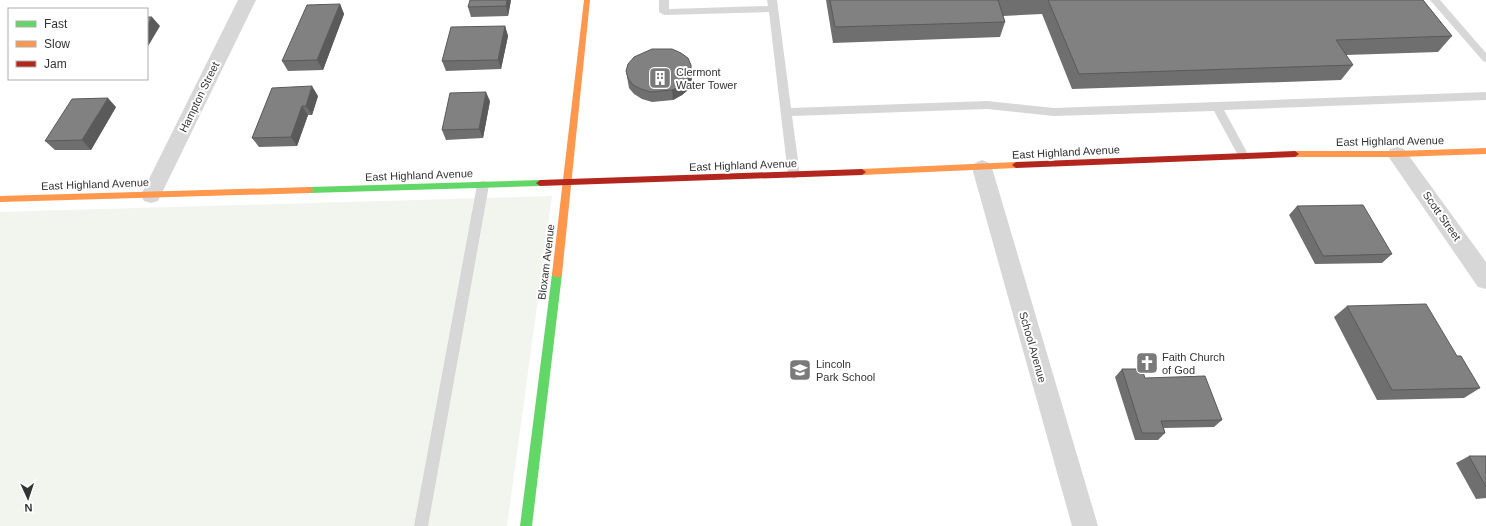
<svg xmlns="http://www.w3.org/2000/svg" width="1486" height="526" font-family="Arial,sans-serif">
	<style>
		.green { fill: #f1f5ed }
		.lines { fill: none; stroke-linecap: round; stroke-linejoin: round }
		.lane { fill: #d7d7d7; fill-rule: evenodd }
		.street { fill: #d7d7d7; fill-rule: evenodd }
		.fast { fill: #63d668; fill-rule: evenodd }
		.slow { fill: #ff974d; fill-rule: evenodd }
		.jam { fill: #b3261e; fill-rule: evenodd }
		.wall { fill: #6f6f6f }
		.shaded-wall { fill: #5a5a5a }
		.building { fill: #818181; stroke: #5a5a5a }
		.labels { text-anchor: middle; stroke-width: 4; stroke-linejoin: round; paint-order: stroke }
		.poi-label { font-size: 11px; fill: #333; stroke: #fff; text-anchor: start }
		.street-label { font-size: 11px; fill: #333; stroke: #fff }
	</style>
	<rect width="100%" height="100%" fill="#fff"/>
	<!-- green -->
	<path class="green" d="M552,196l-45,330h-507v-314z"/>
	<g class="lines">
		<!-- lane -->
		<path class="lane" d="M659,0h10v9l99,-3 -1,-6h10l14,108 196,-7 67,7 432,-16v8l-262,10 25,46 -5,4 -4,-1 -26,-48 -160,5 -67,-7 -195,7 8,59 -6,4 -6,-4 -19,-163 -105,3 -5,-3z
			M1430,0h10l46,53v9l-3,-1z
			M483,181l4,1 2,3 -61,341h-14l63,-341 2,-3z"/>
		<!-- street -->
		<path class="street" d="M238,0h18l-98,201 -7,2 -7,-2 -3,-6z
			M1397,147l7,2 82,113v27l-8,-2 -88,-128 -3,-5 3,-5z
			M982,160l7,3 3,5 106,358h-26l-100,-358 3,-5z"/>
		<!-- fast -->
		<path class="fast" d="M540,180l4,3 -4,3 -230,7 -4,-3 4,-3z
			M557,270l3,1 2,3 -30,252h-12l32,-252 2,-3z"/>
		<!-- slow -->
		<path class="slow" d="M584,0h6l-28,274 -2,3h-6l-2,-3z
			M1486,148v6l-89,3h-102l-4,-3 4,-3h102z
			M1016,162l4,3 -4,3 -154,7 -4,-3 4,-3z
			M310,187l4,3 -4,3 -310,9v-6z"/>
		<!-- jam -->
		<path class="jam" d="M1295,151l4,3 -4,3 -279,11 -4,-3 4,-3z
			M862,169l4,3 -4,3 -322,11 -4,-3 4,-3z"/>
	</g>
	<!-- wall -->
	<path class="wall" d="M511,0l-3,16 -37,1 -3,-10z
		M826,0h597l29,36 -14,16 -92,3 7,10 -12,15 -269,9 -30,-75 -39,2 2,6 -5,15 -167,6z
		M340,4l4,10 -21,56 -35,1 -6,-10z
		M505,26l3,10 -7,33 -55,2 -4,-10z
		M626,71l66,11 -3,7 -7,6 -9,5 -21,2 -10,-3 -8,-5 -5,-6z
		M272,88l46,8 -6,19h-4l-11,31 -38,1 -7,-9z
		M490,101l-7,37 -37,2 -4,-10z
		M116,107l-25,43h-36l-10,-9z
		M1297,206l95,48 -10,9 -67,1 -26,-49z
		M1347,306l110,50 23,32 -16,10 -87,2 -43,-83z
		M1122,369l23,9 77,42 -8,7 -50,1 1,5 -7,7h-23l-20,-63z
		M1469,456h17v42l-10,1 -20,-36z"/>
	<!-- shaded-wall -->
	<path class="shaded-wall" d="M507,0h4l-3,16 -2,-10z
		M340,4l4,10 -21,56 -6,-10z
		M152,17l8,9 -13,22v-22z
		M505,26l3,10 -7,33 -3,-9z
		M691,65l1,17 -3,7 -7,6 -9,5 -1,-10z
		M312,86l6,10 -6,19 -6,-9z
		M486,92l4,9 -7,37 -4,-9z
		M108,98l8,9 -25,43 -9,-10z
		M302,106l6,9 -11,31 -6,-9z"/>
	<!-- building -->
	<path class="building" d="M470,0h37l-1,6 -38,1z
		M830,0h168l7,22 -170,5z
		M1048,0h375l29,36 -116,4 17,25 -274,9z
		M340,4l-23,56 -35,1 25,-56z
		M147,17h5l-5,9z
		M505,26l-7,34 -56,1 9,-34z
		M652,49h20l9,4 7,5 3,7v7l-3,7 -6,7 -10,4 -21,2 -10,-3 -8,-4 -5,-7 -2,-7 2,-7 6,-7z
		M312,86l-6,20h-4l-11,31 -39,1 20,-50z
		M486,92l-7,37 -37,1 8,-37z
		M108,98l-26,42 -37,1 27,-42z
		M1363,205l29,49 -69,2 -26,-50z
		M1426,304l31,52h4l19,32 -88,2 -45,-84z
		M1122,369h20l3,9 60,-2 17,44 -61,1 4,12h-23z
		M1469,456h17v31z"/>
	<!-- icons -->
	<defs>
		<g id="building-square" transform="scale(1.15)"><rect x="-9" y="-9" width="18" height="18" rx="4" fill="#7a7a7a" stroke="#fff"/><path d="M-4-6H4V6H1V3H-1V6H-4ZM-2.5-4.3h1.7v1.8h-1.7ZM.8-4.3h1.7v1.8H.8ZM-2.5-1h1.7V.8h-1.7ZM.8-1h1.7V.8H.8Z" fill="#fff"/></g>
		<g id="church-square" transform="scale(1.15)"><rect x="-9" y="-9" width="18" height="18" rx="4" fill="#7a7a7a" stroke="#fff"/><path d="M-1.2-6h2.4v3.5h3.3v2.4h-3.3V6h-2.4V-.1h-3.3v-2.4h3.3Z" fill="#fff"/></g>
		<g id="school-square" transform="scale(1.15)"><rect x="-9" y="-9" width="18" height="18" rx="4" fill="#7a7a7a" stroke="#fff"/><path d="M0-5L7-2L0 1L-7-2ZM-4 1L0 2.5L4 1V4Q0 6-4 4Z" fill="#fff"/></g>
	</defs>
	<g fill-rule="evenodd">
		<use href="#building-square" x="660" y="78"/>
		<use href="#church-square" x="1147" y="363"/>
		<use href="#school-square" x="800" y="370"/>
	</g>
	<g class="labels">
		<!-- poi labels -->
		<g class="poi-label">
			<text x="676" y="76">Clermont<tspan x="676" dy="13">Water Tower</tspan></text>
			<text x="1162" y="361">Faith Church<tspan x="1162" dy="13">of God</tspan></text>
			<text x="816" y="368">Lincoln<tspan x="816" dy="13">Park School</tspan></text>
		</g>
		<!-- street labels -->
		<g class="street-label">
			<text transform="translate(199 97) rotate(-64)" y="4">Hampton Street</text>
			<text transform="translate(1390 141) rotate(-1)" y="4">East Highland Avenue</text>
			<text transform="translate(1066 152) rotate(-3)" y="4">East Highland Avenue</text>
			<text transform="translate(743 165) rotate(-2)" y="4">East Highland Avenue</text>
			<text transform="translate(419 175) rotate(-2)" y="4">East Highland Avenue</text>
			<text transform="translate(95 184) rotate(-2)" y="4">East Highland Avenue</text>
			<text transform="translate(1442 216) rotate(55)" y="4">Scott Street</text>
			<text transform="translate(546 262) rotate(-83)" y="4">Bloxam Avenue</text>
			<text transform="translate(1033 347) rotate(74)" y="4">School Avenue</text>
		</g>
	</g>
	<!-- legend -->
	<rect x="8" y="8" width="140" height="72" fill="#ffffff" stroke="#adadad"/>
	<rect x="16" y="21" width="20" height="6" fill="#63d668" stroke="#adadad"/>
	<text x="44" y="28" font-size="12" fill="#333333">Fast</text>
	<rect x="16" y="41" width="20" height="6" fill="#ff974d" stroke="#adadad"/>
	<text x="44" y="48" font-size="12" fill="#333333">Slow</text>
	<rect x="16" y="61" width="20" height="6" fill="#b3261e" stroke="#adadad"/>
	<text x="44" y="68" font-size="12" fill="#333333">Jam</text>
	<!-- north arrow -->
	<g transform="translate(28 498) rotate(177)" stroke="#ffffff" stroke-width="3" paint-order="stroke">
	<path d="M0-3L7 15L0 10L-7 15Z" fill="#333333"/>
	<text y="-6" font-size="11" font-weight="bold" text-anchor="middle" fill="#333333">N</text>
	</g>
</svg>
